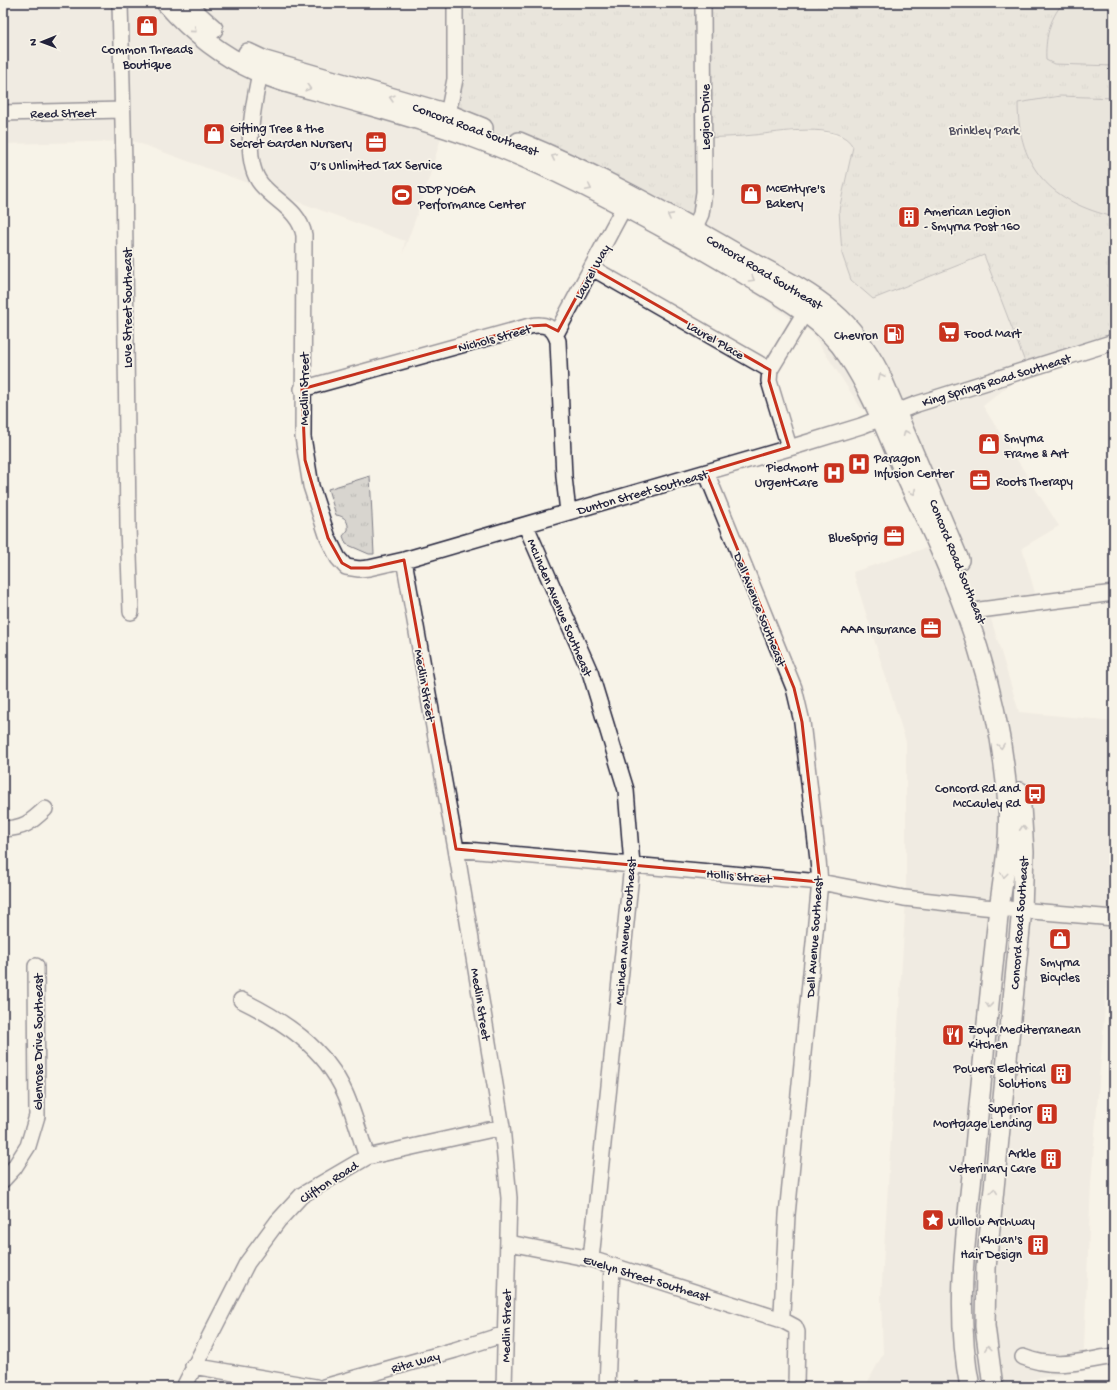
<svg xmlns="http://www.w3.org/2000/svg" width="1117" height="1390" font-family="'Gochi Hand',sans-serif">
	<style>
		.built { fill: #e7e3db }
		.park { fill: url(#park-tufts); stroke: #7d7c85 }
		.pitch { fill: #d8d5cf; stroke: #7d7c85 }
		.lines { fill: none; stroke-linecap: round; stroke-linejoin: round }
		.minor-casing { stroke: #22223b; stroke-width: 18 }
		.major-casing { stroke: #22223b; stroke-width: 22 }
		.minor { stroke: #f7f3e8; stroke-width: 15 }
		.major { stroke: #f7f3e8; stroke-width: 19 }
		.oneway { stroke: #97959a }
		.marked { fill: none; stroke: #c8321e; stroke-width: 3; stroke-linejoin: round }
		.labels { text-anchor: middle; stroke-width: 3.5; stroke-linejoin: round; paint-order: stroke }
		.poi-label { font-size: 13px; fill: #22223b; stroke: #f7f3e8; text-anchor: start }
		.street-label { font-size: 13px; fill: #22223b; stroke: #f7f3e8 }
		.park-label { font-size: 13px; fill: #504f60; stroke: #f7f3e8 }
	</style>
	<defs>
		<pattern id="park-tufts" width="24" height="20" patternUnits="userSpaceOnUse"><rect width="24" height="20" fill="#d8d5cf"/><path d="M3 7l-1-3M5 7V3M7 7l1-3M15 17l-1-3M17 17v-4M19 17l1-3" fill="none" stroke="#b9b7b3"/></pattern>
	</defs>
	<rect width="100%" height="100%" fill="#f7f3e8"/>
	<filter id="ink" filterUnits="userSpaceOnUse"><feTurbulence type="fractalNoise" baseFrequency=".025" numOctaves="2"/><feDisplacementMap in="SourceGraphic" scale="8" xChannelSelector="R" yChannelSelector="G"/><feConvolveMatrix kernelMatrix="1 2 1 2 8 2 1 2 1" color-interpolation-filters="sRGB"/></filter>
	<g filter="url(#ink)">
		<!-- built -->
		<path class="built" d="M3,3h451l250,135 110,-8 28,7 9,6 2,4 -14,63 34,88 111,-44 44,116 -45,36 76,120 -37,22 18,62 -49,9 28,93 95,9v209h-3l-20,254 -8,187 -96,16h-122l18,-33 -2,-57 25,-399v-156l-53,-170 91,-30 -55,-127 -28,-7 -49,-75 -113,-78 -79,-41 -176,-86 -21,70 -20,55 2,-12 -272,-100 -130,3z"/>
		<!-- park -->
		<path class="park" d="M454,3h660v339l-86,28 -44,-115 -111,44 -22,-19 -9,-26 -3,-44 14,-63c-13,-27 -76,-14 -99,-12 -17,2 -33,2 -50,3l-10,91 -247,-108z
			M370,476l4,78h-5l-23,-10 -3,-8 5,-6c1,-8 -3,-14 -12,-15l-8,-26z"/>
		<!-- pitch -->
		<path class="pitch" d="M1063,3h51v63l-60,-2 -8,-4c-1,-20 3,-41 17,-57z
			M1060,96l54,2v119c-62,-15 -96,-48 -96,-114z"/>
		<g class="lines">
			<!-- minor casing -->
			<g class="minor-casing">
				<path id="minor" d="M120,3l4,161 4,363 3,85
					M260,73c-6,29 -19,87 1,111 15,18 38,26 43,51l-1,202 8,49 17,52 10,20 8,9 13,2 10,-1 35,-8 392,-114 65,-20 56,-22 197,-62
					M3,113l119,-3
					M448,114l7,-35v-76
					M694,229l7,-15 3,-22 -1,-189
					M592,268l178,102
					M556,334l68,-127
					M302,389l228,-63c15,-3 23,0 28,15l6,136 4,35
					M789,447l-20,-66 1,-11 35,-58
					M706,472l88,216 8,34 16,138 2,22 -33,333 -5,98v7l13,7 2,5 -1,55
					M526,526l64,146 36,118 6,75 -41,394
					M404,560l52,289 46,278 7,71 -5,189
					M980,610l134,-17
					M3,829c21,-1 27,-6 42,-20
					M456,849l364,33 84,16 80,9 130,11
					M241,1000c43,21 84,48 104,93 9,20 15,43 22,64
					M3,1180l11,-12 14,-22 9,-30 -1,-150
					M509,1243l82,16 191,61
					M1023,1357c33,13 58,4 91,-1
					M193,1366l123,21
					M184,1387l63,-124 31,-42 24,-26 65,-38 135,-30
					M324,1387l131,-37 50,-16
					M607,1387l5,-121"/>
			</g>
			<!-- major casing -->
			<g class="major-casing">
				<path id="major" d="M166,3c24,27 54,52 88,67 25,12 53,18 79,25 48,14 95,26 142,43 70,25 136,61 200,96 25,13 49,28 73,42 37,22 76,43 100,80 29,43 45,95 68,142 49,100 85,196 92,308 3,40 -7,80 -11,120 -8,74 -15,147 -22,221 -8,80 -21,160 -5,240
					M184,3l29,26
					M248,53l17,8 183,53 35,14
					M519,142c76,31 147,71 218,112 32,18 68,34 96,58 20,17 35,39 47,62l79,186
					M993,1387l-8,-61 1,-58 36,-359 2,-57 -4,-60"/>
			</g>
			<!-- minor -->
			<use href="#minor" class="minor"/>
			<!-- major -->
			<use href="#major" class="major"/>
		</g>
		<!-- one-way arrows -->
		<defs><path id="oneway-chevron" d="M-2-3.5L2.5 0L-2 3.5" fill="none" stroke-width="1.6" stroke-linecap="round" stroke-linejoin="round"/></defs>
		<g class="oneway">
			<use href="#oneway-chevron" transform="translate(194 30) rotate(41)"/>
			<use href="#oneway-chevron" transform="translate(308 88) rotate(16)"/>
			<use href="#oneway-chevron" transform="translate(392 98) rotate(-164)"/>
			<use href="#oneway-chevron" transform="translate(554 157) rotate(-155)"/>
			<use href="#oneway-chevron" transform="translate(589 188) rotate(26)"/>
			<use href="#oneway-chevron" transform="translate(670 216) rotate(-152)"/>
			<use href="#oneway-chevron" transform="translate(752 279) rotate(30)"/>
			<use href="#oneway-chevron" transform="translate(881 376) rotate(-116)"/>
			<use href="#oneway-chevron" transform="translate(906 433) rotate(-113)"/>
			<use href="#oneway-chevron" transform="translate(913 492) rotate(63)"/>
			<use href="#oneway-chevron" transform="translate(1001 746) rotate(82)"/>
			<use href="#oneway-chevron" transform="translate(1023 828) rotate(-93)"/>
			<use href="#oneway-chevron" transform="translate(1004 875) rotate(97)"/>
			<use href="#oneway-chevron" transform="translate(989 1005) rotate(96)"/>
			<use href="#oneway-chevron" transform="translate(994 1191) rotate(-84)"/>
			<use href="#oneway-chevron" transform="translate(988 1348) rotate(-97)"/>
		</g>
	</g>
	<!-- marked area -->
	<path d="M0 0H1117V1390H0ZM592,268l178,102 -1,11 20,66 -83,25 88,216 8,34 18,160 -364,-33 -52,-289 -35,8h-18l-9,-5 -14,-25 -23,-78 -3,-71 228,-63 16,-1 12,6z" fill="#f7f3e8" fill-opacity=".55" fill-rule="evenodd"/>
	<path class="marked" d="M592,268l178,102 -1,11 20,66 -83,25 88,216 8,34 18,160 -364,-33 -52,-289 -35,8h-18l-9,-5 -14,-25 -23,-78 -3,-71 228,-63 16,-1 12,6z"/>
	<!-- icons -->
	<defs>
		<g id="shop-square" transform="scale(1.15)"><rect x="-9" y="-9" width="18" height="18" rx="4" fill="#c8321e" stroke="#f7f3e8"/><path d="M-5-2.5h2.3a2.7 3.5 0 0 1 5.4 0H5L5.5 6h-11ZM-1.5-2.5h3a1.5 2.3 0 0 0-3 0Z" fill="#fff"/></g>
		<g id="office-square" transform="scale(1.15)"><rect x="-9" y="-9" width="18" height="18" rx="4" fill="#c8321e" stroke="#f7f3e8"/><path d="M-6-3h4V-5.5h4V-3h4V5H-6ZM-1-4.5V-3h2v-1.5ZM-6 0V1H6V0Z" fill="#fff"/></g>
		<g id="stadium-square" transform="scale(1.15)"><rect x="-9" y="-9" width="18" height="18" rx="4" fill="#c8321e" stroke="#f7f3e8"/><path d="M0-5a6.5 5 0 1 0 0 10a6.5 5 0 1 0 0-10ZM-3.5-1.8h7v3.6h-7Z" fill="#fff"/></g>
		<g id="building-square" transform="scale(1.15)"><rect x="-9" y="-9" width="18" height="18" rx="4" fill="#c8321e" stroke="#f7f3e8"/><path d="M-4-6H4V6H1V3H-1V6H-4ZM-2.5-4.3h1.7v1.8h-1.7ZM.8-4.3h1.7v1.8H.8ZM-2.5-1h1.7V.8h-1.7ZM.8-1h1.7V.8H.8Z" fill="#fff"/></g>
		<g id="supermarket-square" transform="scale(1.15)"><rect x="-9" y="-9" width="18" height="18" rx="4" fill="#c8321e" stroke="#f7f3e8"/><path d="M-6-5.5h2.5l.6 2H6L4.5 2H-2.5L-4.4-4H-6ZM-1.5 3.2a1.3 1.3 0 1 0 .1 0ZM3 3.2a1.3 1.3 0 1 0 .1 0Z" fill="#fff"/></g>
		<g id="fuel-square" transform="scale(1.15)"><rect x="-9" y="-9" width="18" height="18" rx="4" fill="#c8321e" stroke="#f7f3e8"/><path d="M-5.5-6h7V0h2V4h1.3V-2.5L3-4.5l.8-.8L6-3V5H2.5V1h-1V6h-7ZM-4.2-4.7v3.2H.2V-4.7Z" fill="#fff"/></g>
		<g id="hospital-square" transform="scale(1.15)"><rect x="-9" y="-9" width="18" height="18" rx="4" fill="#c8321e" stroke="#f7f3e8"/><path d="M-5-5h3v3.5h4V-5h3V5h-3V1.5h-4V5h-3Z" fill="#fff"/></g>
		<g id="bus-square" transform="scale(1.15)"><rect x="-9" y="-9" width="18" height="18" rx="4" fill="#c8321e" stroke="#f7f3e8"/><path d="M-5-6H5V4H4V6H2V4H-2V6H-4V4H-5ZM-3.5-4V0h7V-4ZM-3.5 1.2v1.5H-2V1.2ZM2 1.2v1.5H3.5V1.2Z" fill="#fff"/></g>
		<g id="restaurant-square" transform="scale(1.15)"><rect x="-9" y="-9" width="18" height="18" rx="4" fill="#c8321e" stroke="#f7f3e8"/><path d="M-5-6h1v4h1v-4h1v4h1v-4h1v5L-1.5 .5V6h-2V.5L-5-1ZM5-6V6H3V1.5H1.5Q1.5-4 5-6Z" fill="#fff"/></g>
		<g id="sight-square" transform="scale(1.15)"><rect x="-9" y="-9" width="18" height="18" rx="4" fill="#c8321e" stroke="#f7f3e8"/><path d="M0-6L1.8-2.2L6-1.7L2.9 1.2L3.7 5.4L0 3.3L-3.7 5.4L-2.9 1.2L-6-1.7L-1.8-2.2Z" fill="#fff"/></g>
	</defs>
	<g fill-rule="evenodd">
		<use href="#shop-square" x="147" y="26"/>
		<use href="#shop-square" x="214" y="134"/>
		<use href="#office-square" x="376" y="142"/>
		<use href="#shop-square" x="751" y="194"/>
		<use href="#stadium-square" x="402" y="195"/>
		<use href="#building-square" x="909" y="217"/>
		<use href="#supermarket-square" x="949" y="332"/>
		<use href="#fuel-square" x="894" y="334"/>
		<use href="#shop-square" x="989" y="444"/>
		<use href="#hospital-square" x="859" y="464"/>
		<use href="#hospital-square" x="834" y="473"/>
		<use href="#office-square" x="980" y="480"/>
		<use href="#office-square" x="894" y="536"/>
		<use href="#office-square" x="931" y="628"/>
		<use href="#bus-square" x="1035" y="794"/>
		<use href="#shop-square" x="1060" y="939"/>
		<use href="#restaurant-square" x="953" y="1035"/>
		<use href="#building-square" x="1061" y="1074"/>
		<use href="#building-square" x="1047" y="1114"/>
		<use href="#building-square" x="1051" y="1159"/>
		<use href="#sight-square" x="933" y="1220"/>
		<use href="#building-square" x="1038" y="1245"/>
	</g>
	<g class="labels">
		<!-- poi labels -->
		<g class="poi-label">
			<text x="147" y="53" text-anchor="middle">Common Threads<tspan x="147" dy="15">Boutique</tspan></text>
			<text x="230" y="132">Gifting Tree &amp; the<tspan x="230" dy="15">Secret Garden Nursery</tspan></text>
			<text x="376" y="169" text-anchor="middle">J’s Unlimited Tax Service</text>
			<text x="766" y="192">McEntyre's<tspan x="766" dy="15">Bakery</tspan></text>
			<text x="418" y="193">DDP YOGA<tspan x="418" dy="15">Performance Center</tspan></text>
			<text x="924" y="215">American Legion<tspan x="924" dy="15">- Smyrna Post 160</tspan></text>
			<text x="964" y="337">Food Mart</text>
			<text x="878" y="339" text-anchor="end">Chevron</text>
			<text x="1004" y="442">Smyrna<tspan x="1004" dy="15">Frame &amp; Art</tspan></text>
			<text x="874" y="462">Paragon<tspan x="874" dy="15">Infusion Center</tspan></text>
			<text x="818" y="471" text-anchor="end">Piedmont<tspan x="818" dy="15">UrgentCare</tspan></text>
			<text x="996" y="485">Roots Therapy</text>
			<text x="878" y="541" text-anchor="end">BlueSprig</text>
			<text x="916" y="633" text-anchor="end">AAA Insurance</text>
			<text x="1020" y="792" text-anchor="end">Concord Rd and<tspan x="1020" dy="15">McCauley Rd</tspan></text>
			<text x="1060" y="966" text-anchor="middle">Smyrna<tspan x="1060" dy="15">Bicycles</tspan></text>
			<text x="968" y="1033">Zoya Mediterranean<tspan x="968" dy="15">Kitchen</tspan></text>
			<text x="1046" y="1072" text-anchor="end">Powers Electrical<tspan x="1046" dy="15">Solutions</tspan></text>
			<text x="1032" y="1112" text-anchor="end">Superior<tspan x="1032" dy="15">Mortgage Lending</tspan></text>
			<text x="1036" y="1157" text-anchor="end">Arkle<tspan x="1036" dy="15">Veterinary Care</tspan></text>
			<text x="948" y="1225">Willow Archway</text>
			<text x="1022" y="1243" text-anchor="end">Khuan's<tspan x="1022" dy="15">Hair Design</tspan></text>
		</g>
		<!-- street labels -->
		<g class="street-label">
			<text transform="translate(63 112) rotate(-1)" y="5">Reed Street</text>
			<text transform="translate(704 117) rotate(-90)" y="5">Legion Drive</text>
			<text transform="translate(476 128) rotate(20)" y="5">Concord Road Southeast</text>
			<text transform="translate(591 271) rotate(-61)" y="5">Laurel Way</text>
			<text transform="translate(765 271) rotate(31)" y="5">Concord Road Southeast</text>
			<text transform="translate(126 308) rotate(-90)" y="5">Love Street Southeast</text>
			<text transform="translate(494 337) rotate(-15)" y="5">Nichols Street</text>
			<text transform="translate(716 339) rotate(30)" y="5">Laurel Place</text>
			<text transform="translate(996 379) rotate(-17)" y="5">King Springs Road Southeast</text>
			<text transform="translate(303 389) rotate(-90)" y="5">Medlin Street</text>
			<text transform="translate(642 491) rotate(-16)" y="5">Dunton Street Southeast</text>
			<text transform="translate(959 561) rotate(68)" y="5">Concord Road Southeast</text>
			<text transform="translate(561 607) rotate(67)" y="5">McLinden Avenue Southeast</text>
			<text transform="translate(761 609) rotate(68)" y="5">Dell Avenue Southeast</text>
			<text transform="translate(426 685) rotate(80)" y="5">Medlin Street</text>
			<text transform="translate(739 875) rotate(5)" y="5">Hollis Street</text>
			<text transform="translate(1018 923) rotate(-86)" y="5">Concord Road Southeast</text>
			<text transform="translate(624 931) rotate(-85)" y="5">McLinden Avenue Southeast</text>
			<text transform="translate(813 937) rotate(-86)" y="5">Dell Avenue Southeast</text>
			<text transform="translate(482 1004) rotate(81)" y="5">Medlin Street</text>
			<text transform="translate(37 1042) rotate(-90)" y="5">Glenrose Drive Southeast</text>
			<text transform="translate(328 1181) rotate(-33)" y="5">Clifton Road</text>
			<text transform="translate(647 1277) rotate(17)" y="5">Evelyn Street Southeast</text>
			<text transform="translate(505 1326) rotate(-89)" y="5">Medlin Street</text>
			<text transform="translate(415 1361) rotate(-16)" y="5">Rita Way</text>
		</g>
		<!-- park labels -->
		<g class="park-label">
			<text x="984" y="134">Brinkley Park</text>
		</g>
	</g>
	<!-- margin -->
	<rect width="1117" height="1390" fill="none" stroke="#f7f3e8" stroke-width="16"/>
	<rect x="8" y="8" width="1101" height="1374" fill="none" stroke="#22223b" stroke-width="1.5" filter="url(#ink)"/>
	<!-- north arrow -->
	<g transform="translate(42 42) rotate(269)" stroke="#f7f3e8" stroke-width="3" paint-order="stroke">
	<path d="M0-3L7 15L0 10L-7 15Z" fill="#22223b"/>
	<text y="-6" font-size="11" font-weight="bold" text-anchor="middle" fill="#22223b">N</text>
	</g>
</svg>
